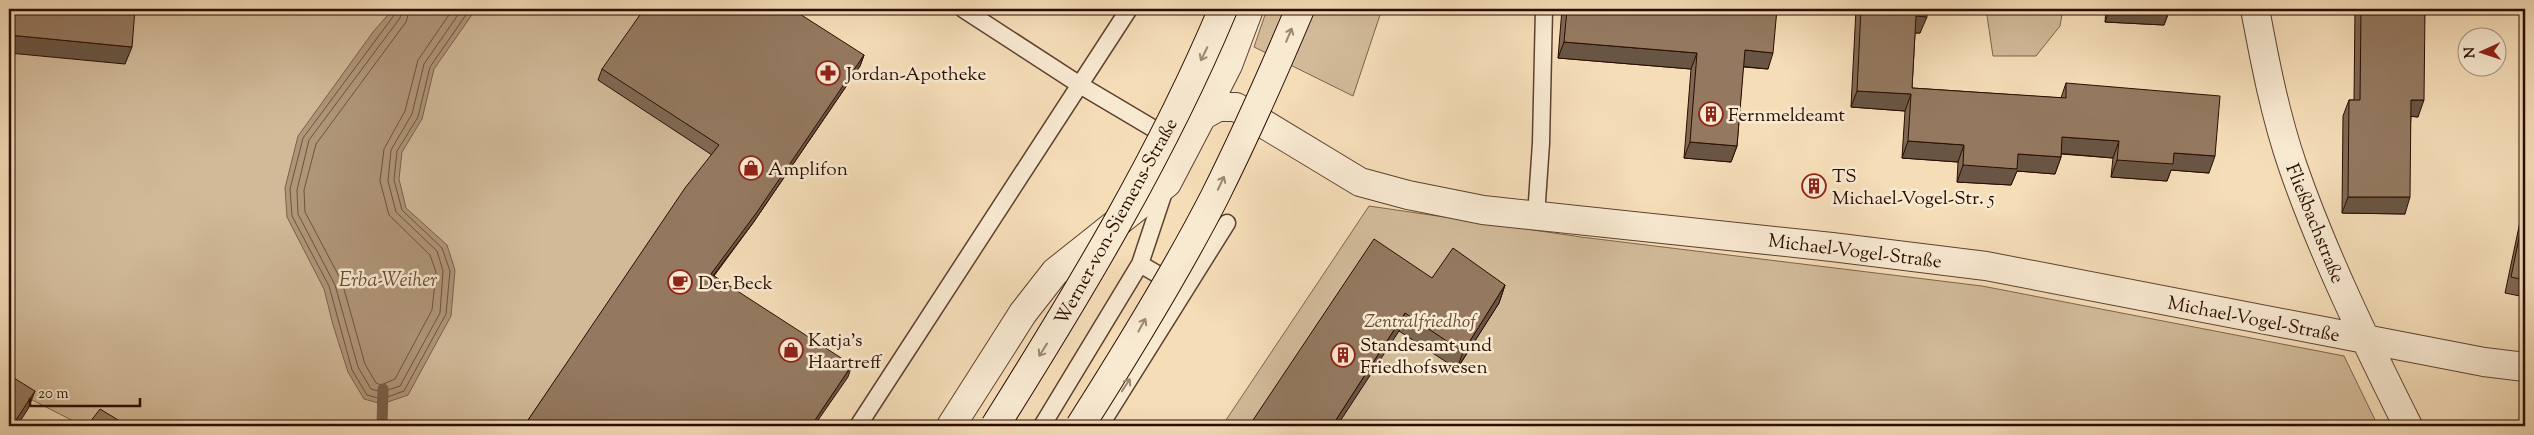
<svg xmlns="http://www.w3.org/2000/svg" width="2534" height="435" font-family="'Sorts Mill Goudy',serif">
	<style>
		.green { fill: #d2ba99; stroke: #7e644c }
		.water { fill: #b09679; stroke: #7a5f49 }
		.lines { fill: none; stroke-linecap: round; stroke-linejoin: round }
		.shore { stroke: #6d523c; stroke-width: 1 }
		.stream { stroke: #7a5f49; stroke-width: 11 }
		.service-casing { stroke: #5d412e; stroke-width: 19 }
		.minor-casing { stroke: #5d412e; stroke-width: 30 }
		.service { stroke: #f8e9d1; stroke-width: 16 }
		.minor { stroke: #f8e9d1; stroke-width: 28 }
		.secondary-bridge-casing { stroke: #2a0d00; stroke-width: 30; stroke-linecap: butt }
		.secondary-bridge { stroke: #f8e9d1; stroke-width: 28 }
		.wall { fill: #7f6853; stroke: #2a0d00 }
		.shaded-wall { fill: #685543; stroke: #2a0d00 }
		.building { fill: #947960; stroke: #2a0d00 }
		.oneway { stroke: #9b8673 }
		.labels { text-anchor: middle; stroke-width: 5; stroke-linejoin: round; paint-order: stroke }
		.poi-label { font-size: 19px; fill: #2a0d00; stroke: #f8e9d1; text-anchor: start }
		.street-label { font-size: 19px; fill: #2a0d00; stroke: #f8e9d1 }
		.park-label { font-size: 19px; font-style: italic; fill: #654a36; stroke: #f8e9d1 }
		.water-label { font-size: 20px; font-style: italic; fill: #664b36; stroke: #f8e9d1 }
	</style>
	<rect width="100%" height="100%" fill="#f5ddb8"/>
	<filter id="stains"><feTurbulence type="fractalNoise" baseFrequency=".004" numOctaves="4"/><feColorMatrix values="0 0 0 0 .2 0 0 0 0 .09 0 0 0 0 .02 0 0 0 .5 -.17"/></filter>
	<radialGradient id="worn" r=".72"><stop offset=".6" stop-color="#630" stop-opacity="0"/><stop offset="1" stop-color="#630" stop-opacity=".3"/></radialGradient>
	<!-- green -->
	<path class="green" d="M130,9h518l67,148 -187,269h-445l-74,-38v-335z
		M1267,9h115l-29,87 -99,-49z
		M1986,9h77l-3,17 -24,30h-43z
		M1369,206l212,31 401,49 362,70 34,70h-1156z"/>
	<!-- water -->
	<path class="water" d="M393,9h83l-42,60 -12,50 -20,33 -3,27 7,29 41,37 8,25 -4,46 -43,79 -26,9 -18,-5 -16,-27 -15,-47 -9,-36 -37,-72 -2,-29 13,-52 75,-104z"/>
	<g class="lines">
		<!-- shore -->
		<path class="shore" d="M396,9l-1,5 -92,124 -13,51 2,27 37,70 23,84 15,25 15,4 22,-8 42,-77 4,-43 -8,-23 -40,-38 -8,-30 3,-29 21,-34 12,-50 40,-58
			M402,9l-2,9 -91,122 -12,50 1,24 37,71 23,82 13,22 11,3 18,-6 40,-73 3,-42 -6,-20 -41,-39 -8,-31 3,-31 21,-36 12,-50 38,-55
			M410,9l-4,13 -90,122 -12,46 1,22 37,70 23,82 11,19 5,2 14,-6 37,-69 4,-38 -6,-17 -41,-40 -9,-34 4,-32 21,-38 13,-51 35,-51"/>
		<!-- stream -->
		<path class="stream" d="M382,426l1,-37"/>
		<!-- service casing -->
		<g class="service-casing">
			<path id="service" d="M963,9l117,76 91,54
				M1166,186l-26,78 36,21
				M1536,216l5,-73 3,-134
				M858,426l271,-417
				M1042,426l98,-162
				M1100,426l127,-203"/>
		</g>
		<!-- minor casing -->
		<g class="minor-casing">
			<path id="minor" d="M2255,9c10,53 20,106 38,158 31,89 73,175 115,259
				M1202,116l26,-51 21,-56
				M951,426l72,-113 32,-41 112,-89 35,-67 16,-9h18l124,75 48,13 75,15 349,37 154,19 498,96 41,5"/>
		</g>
		<!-- service -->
		<use href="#service" class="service"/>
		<!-- minor -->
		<use href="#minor" class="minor"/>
		<!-- secondary-bridge casing -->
		<g class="secondary-bridge-casing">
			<path id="secondary-bridge" d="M995,426c84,-134 167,-271 228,-417
				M1080,426c47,-74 94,-150 134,-228 31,-62 59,-125 86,-189"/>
		</g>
		<!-- secondary-bridge -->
		<use href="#secondary-bridge" class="secondary-bridge"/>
	</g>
	<!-- wall -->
	<path class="wall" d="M1562,9h215l-9,60 -25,-2 -6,79 -6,16 -47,-4 7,-89 -133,-11z
		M1856,9h71l-7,24h-5l-3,55 149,10 5,-15 143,90 -38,-3 -4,11 -56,-4 2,-19 -52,-4v3l-6,17 -38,-3 -6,14 -54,-3 1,-20 -56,-4 3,-47 -54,-4z
		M2106,9h64l-6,16 -59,-3z
		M2355,9h70l-7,108 -7,-1 -6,98 -63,-1 1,-97 6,-16h5z
		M864,55l-4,11 -107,157 -39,53 134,101 -324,49 188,-271 -114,-75 4,-11z
		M2525,198v99l-20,-4z
		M1432,278l73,7 -6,18 -42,66 -58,-38 -150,95z"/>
	<!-- shaded-wall -->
	<path class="shaded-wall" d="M240,9h15l-1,1z
		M2110,9h60l-6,16 -59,-3z
		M1916,16l11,1 -7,16h-11z
		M9,35l123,12 -7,17 -116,-11z
		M1564,42l133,11 -6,16 -133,-11z
		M1745,50l28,3 -5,16 -29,-3z
		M864,55l-4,11 -107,157 -47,62 5,-11z
		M1857,91l54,3 -6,17 -54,-4z
		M2411,100h13l-6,17 -12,-1z
		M2062,137l57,4 -6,17 -57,-5z
		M1908,141l56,4 -6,17 -56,-4z
		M1690,142l47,4 -6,16 -47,-4z
		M2174,153l41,3 -6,17 -38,-3 -4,11 -56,-4 6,-17z
		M2018,154l43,3 -6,17 -38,-3 -6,14 -54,-3 6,-17z
		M2348,197h62l-5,17 -63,-1z
		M1505,285l-6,18 -42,66 6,-17z
		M1405,313l-6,18 -62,95h-5z
		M852,365l-4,12 -34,49h-3z
		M35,391l-7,18 -11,17h-5z"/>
	<!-- building -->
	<path class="building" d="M9,9h126l-3,38 -123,-12z
		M644,9h148l72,46 -107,157 -46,62 141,91 -41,61h-287l161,-238 34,-43 -117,-76z
		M1567,9h210l-4,44 -28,-3 -8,96 -47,-4 7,-89 -133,-11z
		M1861,9h66v8l-11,-1 -4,72 154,10v-15l154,13 -5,60 -41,-3 -1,11 -56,-4 2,-19 -57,-4 -1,20 -43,-3 -1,15 -54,-4 1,-20 -56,-4 3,-47 -54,-3z
		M2361,9h64l-1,91h-13l-1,97h-62l1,-97h11z
		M2525,209v71l-14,-3z
		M1374,239l58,39 21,-30 52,37 -42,67 -58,-39 -73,113h-83z
		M9,375l26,16 -23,35h-3z
		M100,409l28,17h-41z"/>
	<!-- one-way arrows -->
	<defs><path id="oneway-shaft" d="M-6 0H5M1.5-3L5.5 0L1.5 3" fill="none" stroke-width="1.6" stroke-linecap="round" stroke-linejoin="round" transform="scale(1.25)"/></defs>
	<g class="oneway">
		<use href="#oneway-shaft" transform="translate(1289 35) rotate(-67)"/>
		<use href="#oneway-shaft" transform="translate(1204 54) rotate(116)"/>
		<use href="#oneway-shaft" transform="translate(1221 183) rotate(-65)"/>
		<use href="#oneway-shaft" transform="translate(1142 325) rotate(-61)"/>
		<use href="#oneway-shaft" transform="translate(1043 350) rotate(122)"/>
		<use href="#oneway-shaft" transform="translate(1126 385) rotate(-57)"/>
	</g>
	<!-- icons -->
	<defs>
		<g id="pharmacy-ring" transform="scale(1.25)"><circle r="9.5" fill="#f8e9d1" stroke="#8f2418" stroke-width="1.5"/><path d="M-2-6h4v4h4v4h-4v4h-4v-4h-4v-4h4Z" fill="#8f2418"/></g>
		<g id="building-ring" transform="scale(1.25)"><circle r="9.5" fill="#f8e9d1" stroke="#8f2418" stroke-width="1.5"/><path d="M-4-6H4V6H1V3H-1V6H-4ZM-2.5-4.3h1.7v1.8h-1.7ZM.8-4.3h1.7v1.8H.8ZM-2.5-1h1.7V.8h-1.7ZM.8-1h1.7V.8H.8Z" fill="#8f2418"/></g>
		<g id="shop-ring" transform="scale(1.25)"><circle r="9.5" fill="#f8e9d1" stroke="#8f2418" stroke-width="1.5"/><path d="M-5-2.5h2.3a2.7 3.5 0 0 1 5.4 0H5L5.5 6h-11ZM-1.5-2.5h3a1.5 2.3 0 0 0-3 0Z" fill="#8f2418"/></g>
		<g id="cafe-ring" transform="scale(1.25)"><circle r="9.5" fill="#f8e9d1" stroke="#8f2418" stroke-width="1.5"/><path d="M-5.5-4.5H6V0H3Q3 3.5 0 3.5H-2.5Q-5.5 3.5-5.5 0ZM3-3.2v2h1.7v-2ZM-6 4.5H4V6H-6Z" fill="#8f2418"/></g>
	</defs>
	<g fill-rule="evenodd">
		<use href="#pharmacy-ring" x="828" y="73"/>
		<use href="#building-ring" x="1711" y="114"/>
		<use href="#shop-ring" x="751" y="168"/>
		<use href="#building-ring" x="1814" y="186"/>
		<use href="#cafe-ring" x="680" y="282"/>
		<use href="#shop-ring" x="791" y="350"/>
		<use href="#building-ring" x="1343" y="355"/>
	</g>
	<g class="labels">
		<!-- poi labels -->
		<g class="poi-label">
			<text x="846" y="80">Jordan-Apotheke</text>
			<text x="1728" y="121">Fernmeldeamt</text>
			<text x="768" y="175">Amplifon</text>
			<text x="1832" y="182">TS<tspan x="1832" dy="22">Michael-Vogel-Str. 5</tspan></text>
			<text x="698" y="289">Der Beck</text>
			<text x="808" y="346">Katja's<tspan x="808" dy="22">Haartreff</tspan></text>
			<text x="1360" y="351">Standesamt und<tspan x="1360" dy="22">Friedhofswesen</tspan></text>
		</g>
		<!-- street labels -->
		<g class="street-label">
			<text transform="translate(1115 221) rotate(-61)" y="7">Werner-von-Siemens-Straße</text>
			<text transform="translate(2316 223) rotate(68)" y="7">Fließbachstraße</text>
			<text transform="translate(1855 250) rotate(7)" y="7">Michael-Vogel-Straße</text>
			<text transform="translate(2254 318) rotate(11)" y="7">Michael-Vogel-Straße</text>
		</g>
		<!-- park labels -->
		<g class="park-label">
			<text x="1420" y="327">Zentralfriedhof</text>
		</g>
		<!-- water labels -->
		<g class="water-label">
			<text x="388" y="286">Erba-Weiher</text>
		</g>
	</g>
	<!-- margin -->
	<rect width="2534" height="435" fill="none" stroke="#f5ddb8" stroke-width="30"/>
	<rect x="10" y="10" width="2514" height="415" fill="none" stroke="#2a0d00" stroke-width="2.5"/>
	<rect x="15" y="15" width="2504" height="405" fill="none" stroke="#2a0d00"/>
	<!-- north arrow -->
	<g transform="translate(2482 52) rotate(267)"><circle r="24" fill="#f8e9d1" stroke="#a6917d"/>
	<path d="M0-4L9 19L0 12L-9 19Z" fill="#8f2418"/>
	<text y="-8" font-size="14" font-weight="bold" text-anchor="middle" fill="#2a0d00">N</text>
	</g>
	<!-- scale -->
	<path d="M30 398v8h110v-8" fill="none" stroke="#2a0d00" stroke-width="2.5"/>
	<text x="38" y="398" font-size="15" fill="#2a0d00" stroke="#f8e9d1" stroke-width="4" paint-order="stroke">20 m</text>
	<rect width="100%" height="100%" filter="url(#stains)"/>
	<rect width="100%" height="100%" fill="url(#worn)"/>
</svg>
